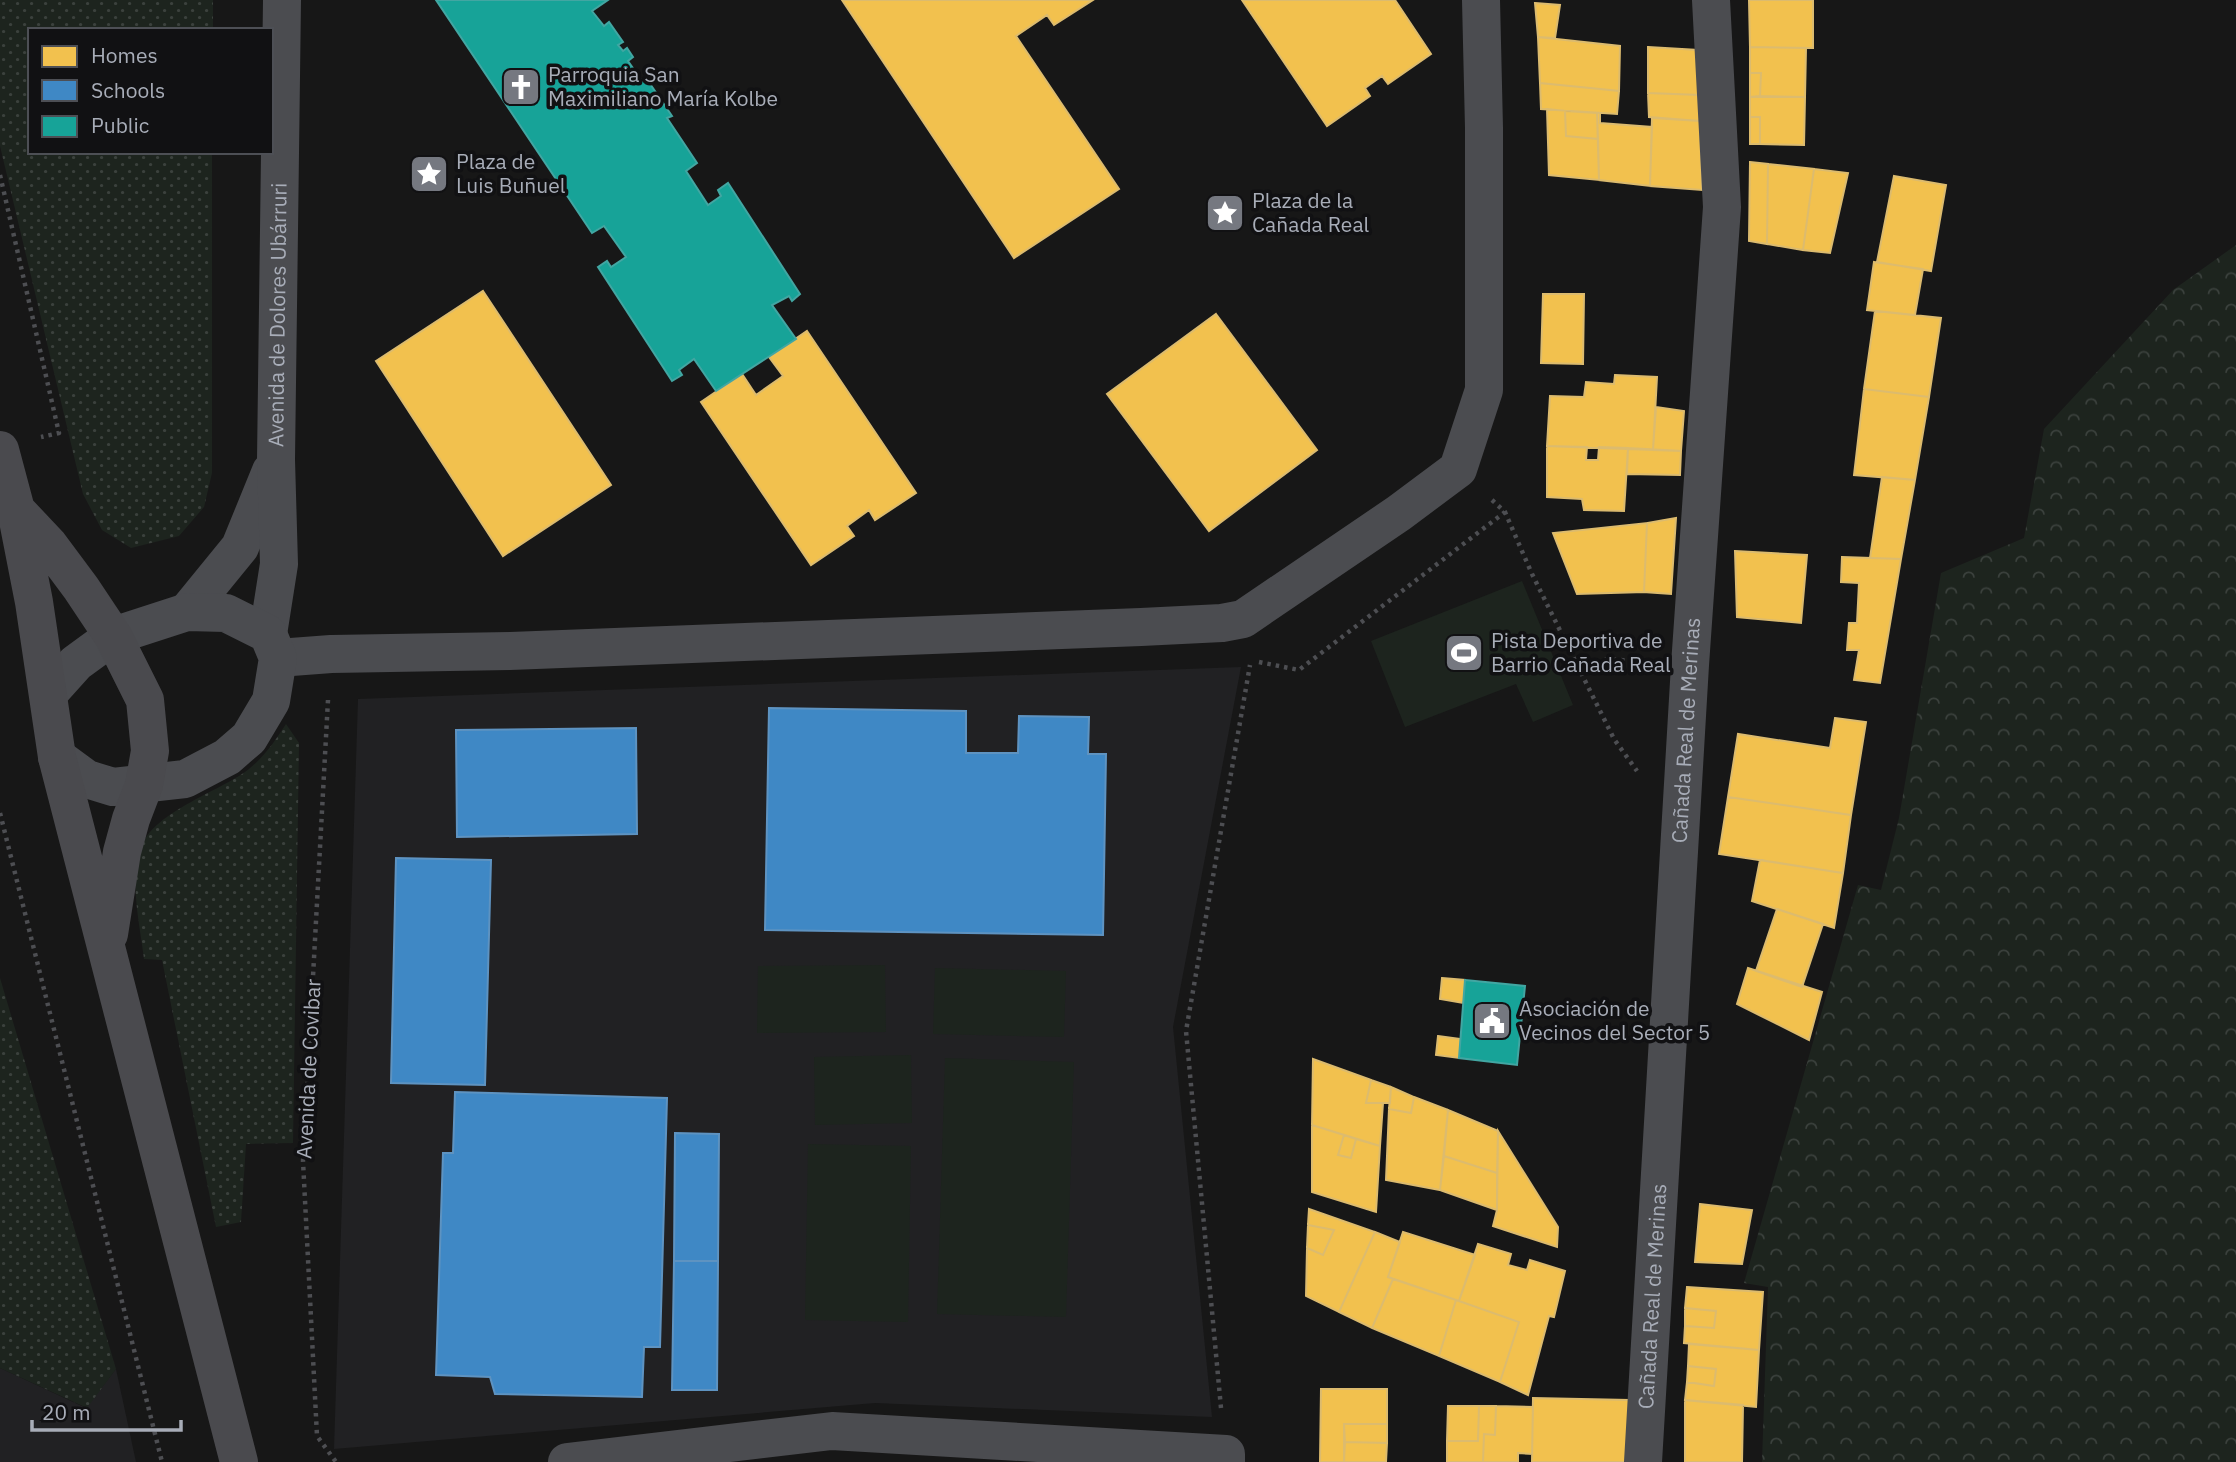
<svg xmlns="http://www.w3.org/2000/svg" width="2236" height="1462" font-family="'IBM Plex Sans',sans-serif">
	<style>
		.built { fill: #212123 }
		.grass { fill: #1d241e }
		.forest { fill: url(#forest-crowns) }
		.park { fill: url(#park-dots) }
		.homes { fill: #f2c14e; stroke: #dcbb6e; stroke-width: 2 }
		.schools { fill: #3f88c5; stroke: #5e93c1; stroke-width: 2 }
		.public { fill: #17a398; stroke: #42a6a2; stroke-width: 2 }
		.lines { fill: none; stroke-linecap: round; stroke-linejoin: round }
		.path { stroke: #4d4e52; stroke-width: 4.5; stroke-dasharray: 3.5 5; stroke-linecap: butt }
		.street { stroke: #4b4c50; stroke-width: 38 }
		.secondary { stroke: #4a4a4e; stroke-width: 38 }
		.labels { text-anchor: middle; stroke-width: 7; stroke-linejoin: round; paint-order: stroke }
		.poi-label { font-size: 21px; fill: #a8adb8; stroke: #111113; text-anchor: start }
		.street-label { font-size: 21px; fill: #a8adb8; stroke: #111113 }
	</style>
	<defs>
		<pattern id="forest-crowns" width="20" height="18" patternUnits="userSpaceOnUse" patternTransform="scale(1.75)"><rect width="20" height="18" fill="#1d241e"/><path d="M2 6a3 3 0 1 1 6 0M12 15a3 3 0 1 1 6 0" fill="none" stroke="#3b413d"/></pattern>
		<pattern id="park-dots" width="8" height="8" patternUnits="userSpaceOnUse" patternTransform="scale(1.75)"><rect width="8" height="8" fill="#1d241e"/><path d="M2 2h.1M6 6h.1" fill="none" stroke="#3b413d" stroke-width="1.8" stroke-linecap="round"/></pattern>
	</defs>
	<rect width="100%" height="100%" fill="#171717"/>
	<!-- built -->
	<path class="built" d="M1241,667l-68,360 39,390 -337,-14 -541,46 24,-750z
		M0,1368l86,40 30,-39 20,93h-136z"/>
	<!-- grass -->
	<path class="grass" d="M1522,581l51,124 -40,17 -17,-38 -111,43 -34,-86z
		M885,965l1,67 -129,1 1,-67z
		M935,968l131,3 -2,66 -131,-3z
		M911,1055l1,68 -97,2 -1,-68z
		M945,1058l129,4 -8,255 -129,-3z
		M808,1144l103,2 -3,176 -103,-2z"/>
	<!-- forest -->
	<path class="forest" d="M2236,245v1217h-474l6,-175 -24,-4 114,-398 23,5 18,-72 42,-245 83,-35 20,-109 129,-139z"/>
	<!-- park -->
	<path class="park" d="M0,0h213v30h-183v122h182v321l-8,34 -25,29 -48,12 -29,-18 -19,-36 -83,-348z
		M286,724l13,19 -6,400 -47,1 -5,78 -25,5 -54,-267 -18,-1c-4,-34 -14,-74 -5,-107 11,-40 79,-59 110,-83 16,-13 26,-28 37,-45z
		M0,978l116,391 -29,39 -87,-40z"/>
	<!-- homes -->
	<path class="homes" d="M842,0h251l-39,25 -7,-10 -31,21 103,153 -105,69z
		M1242,0h153l36,54 -43,30 -6,-8 -17,12 5,8 -43,30z
		M1749,0h64v48l-63,-1z
		M1535,3l25,2 -5,33 -17,-1z
		M1538,37l82,9 -1,45 -79,-8z
		M1648,47l50,3 2,45 -52,-2z
		M1750,47l56,1 -1,49 -45,-1 1,-23h-11z
		M1750,73h11l-1,23 -10,1z
		M1540,83l79,8 -2,23 -76,-5z
		M1648,93l52,2v26l-51,-4z
		M1750,97h55l-1,48 -44,-1v-27h-10z
		M1547,109l18,2 1,25 32,3 1,41 -50,-5z
		M1565,111l32,2 1,26 -32,-3z
		M1597,113h3v10l52,4 -2,59 -51,-6z
		M1750,117h10v27h-10z
		M1652,118l48,3 2,69 -52,-4z
		M1750,162l18,2 -1,80 -18,-3z
		M1768,164l46,5 -11,81 -36,-6z
		M1814,169l34,4 -18,80 -27,-3z
		M1894,176l52,9 -15,86 -54,-9z
		M1874,262l49,7 -8,46 -48,-5z
		M483,291l128,194 -108,71 -127,-195z
		M1543,294h41l-1,70 -42,-1z
		M1875,311l66,7 -12,79 -65,-8z
		M1216,314l101,136 -108,81 -102,-137z
		M807,331l109,162 -41,27 -6,-10 -22,16 7,10 -43,29 -110,-163 41,-28 14,21 27,-19 -14,-19z
		M1615,375l42,2 -4,73 -106,-4 3,-50 34,1 2,-15 28,2z
		M1864,389l65,8 -14,83 -61,-5z
		M1656,407l28,4 -3,40 -28,-1z
		M1547,446l40,1 -1,13h12l1,-13 29,1 -4,63 -40,-1 -2,-11 -35,-2z
		M1628,448l53,3 -1,24 -53,-1z
		M1882,477l33,3 -14,79 -31,-1z
		M1676,518l-5,76 -27,-2 3,-69z
		M1647,523l-3,69 -67,2 -24,-61z
		M1735,551l72,4 -6,68 -64,-6z
		M1842,557l59,2 -21,124 -26,-3 5,-30h-12l2,-27h8l2,-40 -18,-1z
		M1835,718l31,4 -15,93 -123,-18 10,-63 92,14z
		M1728,797l123,18 -8,58 -124,-19z
		M1760,860l83,13 -9,55 -82,-27z
		M1777,909l46,15 -21,63 -46,-16z
		M1748,968l74,24 -13,48 -72,-36z
		M1442,978l23,2 -1,23 -24,-4z
		M1438,1036l23,3 -2,19 -23,-3z
		M1313,1059l58,21 -5,23h17l-3,43 -68,-21z
		M1371,1080l20,7 -1,16h-24z
		M1391,1087l23,10 -3,16 -22,-4z
		M1414,1097l34,13 -8,80 -54,-10 3,-71 22,4z
		M1448,1110l50,21 -1,42 -53,-17z
		M1312,1125l32,10 -6,20 13,3 5,-19 24,7 -4,66 -64,-20z
		M1498,1131l60,96 -1,20 -64,-21 4,-16z
		M1344,1135l12,4 -5,19 -13,-3z
		M1444,1156l53,17v37l-57,-20z
		M1700,1204l52,6 -10,54 -47,-2z
		M1309,1209l66,23 -36,80 -33,-16 1,-48 16,7 11,-25 -26,-5z
		M1308,1225l26,5 -11,25 -16,-7z
		M1375,1232l25,10 -12,35 5,2 -21,49 -33,-16z
		M1403,1232l72,23 -16,46 -71,-24z
		M1478,1244l33,10 -3,11 19,5 3,-10 35,11 -11,46 -5,-1 -21,79 -28,-13 19,-60 -60,-21z
		M1393,1279l63,21 -17,56 -67,-28z
		M1687,1287l76,5 -4,58 -75,-7 1,-17 29,2 2,-17 -31,-3z
		M1456,1300l63,22 -19,60 -61,-26z
		M1685,1308l31,3 -2,17 -29,-2z
		M1689,1344l70,6 -3,57 -71,-7 2,-18 27,4 2,-17 -28,-3z
		M1688,1366l28,3 -2,17 -27,-4z
		M1321,1389h66v35h-43v38h-24z
		M1533,1398l96,2 -1,62h-96z
		M1685,1400l58,5 -1,57h-57z
		M1448,1406h31l-1,35h-31z
		M1479,1406h17l-1,29 -11,-1 -1,28h-36v-21h31z
		M1496,1406l37,1 -1,47 -14,-1v9h-35l1,-28 11,1z
		M1344,1424h43v19l-42,-1z
		M1345,1442l42,1 -1,19h-42z"/>
	<!-- schools -->
	<path class="schools" d="M769,708l197,3v42h52l1,-37 70,1 -1,37h18l-3,181 -338,-5z
		M636,728l1,106 -180,3 -1,-107z
		M396,858l95,2 -6,225 -94,-2z
		M455,1092l212,6 -7,249h-16l-2,50 -147,-3 -5,-17 -54,-2 7,-222h10z
		M675,1133l44,1 -1,127h-44z
		M674,1261h44l-1,129h-45z"/>
	<!-- public -->
	<path class="public" d="M436,0h172l-16,11 12,15 5,-4 14,20 -5,3 5,6 4,-3 6,9 -5,4 14,20 4,-3 26,38 -5,2 30,45 -11,8 22,34 13,-9 -3,-6 10,-7 72,111 -8,7 -3,-5 -17,9 24,34 -80,52 -22,-32 -15,11 3,5 -10,6 -74,-114 9,-6 4,6 15,-10 -22,-31 -12,7z
		M1465,980l60,6 -8,79 -58,-7z"/>
	<g class="lines">
		<!-- path -->
		<path class="path" d="M0,175l59,258 -18,4
			M1492,500l13,12 27,62 82,165 23,32
			M1259,662l40,8 206,-158
			M1580,668l28,-9 36,3
			M328,700l-25,461 14,275 19,26
			M0,813l162,649
			M1221,1408l-35,-377 64,-366"/>
		<!-- street -->
		<g class="street">
			<path d="M187,612l53,-65 31,-76"/>
			<path id="s1" d="M268,634l11,-70 -3,-104 6,-460"/>
			<path d="M278,658l53,-4 179,-3 631,-24 81,-4 21,-4 156,-106 59,-44 26,-79v-262l-3,-128"/>
			<path d="M49,693l27,-30 37,-27 74,-24 39,1 42,21 10,24 -7,43 -22,37 -22,19 -42,22 -72,8 -26,-8 -30,-22"/>
			<path d="M567,1462l265,-31 394,23v8"/>
			<path id="s2" d="M1643,1462l47,-797 32,-458 -11,-207"/>
		</g>
		<!-- secondary -->
		<path class="secondary" d="M0,450l16,60 18,92 23,155 182,705
			M16,510l33,35 32,43 32,48 32,64 5,51 -6,34 -13,34 -9,33 -13,82"/>
	</g>
	<!-- icons -->
	<defs>
		<g id="church-square" transform="scale(2.0125)"><rect x="-9" y="-9" width="18" height="18" rx="4" fill="#757880" stroke="#111113"/><path d="M-1.2-6h2.4v3.5h3.3v2.4h-3.3V6h-2.4V-.1h-3.3v-2.4h3.3Z" fill="#fff"/></g>
		<g id="sight-square" transform="scale(2.0125)"><rect x="-9" y="-9" width="18" height="18" rx="4" fill="#757880" stroke="#111113"/><path d="M0-6L1.8-2.2L6-1.7L2.9 1.2L3.7 5.4L0 3.3L-3.7 5.4L-2.9 1.2L-6-1.7L-1.8-2.2Z" fill="#fff"/></g>
		<g id="stadium-square" transform="scale(2.0125)"><rect x="-9" y="-9" width="18" height="18" rx="4" fill="#757880" stroke="#111113"/><path d="M0-5a6.5 5 0 1 0 0 10a6.5 5 0 1 0 0-10ZM-3.5-1.8h7v3.6h-7Z" fill="#fff"/></g>
		<g id="civic-square" transform="scale(2.0125)"><rect x="-9" y="-9" width="18" height="18" rx="4" fill="#757880" stroke="#111113"/><path d="M-.6-6.5H3V-4.5H.6V-3L4-1V1h2V6H-6V1h2V-1L-.6-3ZM-1.2 2.5V6h2.4V2.5Z" fill="#fff"/></g>
	</defs>
	<g fill-rule="evenodd">
		<use href="#church-square" x="521" y="87"/>
		<use href="#sight-square" x="429" y="174"/>
		<use href="#sight-square" x="1225" y="213"/>
		<use href="#stadium-square" x="1464" y="653"/>
		<use href="#civic-square" x="1492" y="1021"/>
	</g>
	<g class="labels">
		<!-- poi labels -->
		<g class="poi-label">
			<text x="548" y="82">Parroquia San<tspan x="548" dy="24">Maximiliano María Kolbe</tspan></text>
			<text x="456" y="169">Plaza de<tspan x="456" dy="24">Luis Buñuel</tspan></text>
			<text x="1252" y="208">Plaza de la<tspan x="1252" dy="24">Cañada Real</tspan></text>
			<text x="1491" y="648">Pista Deportiva de<tspan x="1491" dy="24">Barrio Cañada Real</tspan></text>
			<text x="1519" y="1016">Asociación de<tspan x="1519" dy="24">Vecinos del Sector 5</tspan></text>
		</g>
		<!-- street labels -->
		<g class="street-label">
			<text dy="7" stroke="none"><textPath href="#s1" startOffset="320">Avenida de Dolores Ubárruri</textPath></text>
			<text dy="7" stroke="none"><textPath href="#s2" startOffset="733">Cañada Real de Merinas</textPath></text>
			<text transform="translate(309 1069) rotate(-87)" y="7">Avenida de Covibar</text>
			<text dy="7" stroke="none"><textPath href="#s2" startOffset="166">Cañada Real de Merinas</textPath></text>
		</g>
	</g>
	<!-- legend -->
	<rect x="28" y="28" width="245" height="126" fill="#111113" stroke="#4d4f55" stroke-width="2"/>
	<rect x="42" y="46" width="35" height="21" fill="#f2c14e" stroke="#4d4f55" stroke-width="2"/>
	<text x="91" y="63" font-size="21" fill="#a8adb8">Homes</text>
	<rect x="42" y="80" width="35" height="21" fill="#3f88c5" stroke="#4d4f55" stroke-width="2"/>
	<text x="91" y="98" font-size="21" fill="#a8adb8">Schools</text>
	<rect x="42" y="116" width="35" height="21" fill="#17a398" stroke="#4d4f55" stroke-width="2"/>
	<text x="91" y="133" font-size="21" fill="#a8adb8">Public</text>
	<!-- scale -->
	<path d="M32 1420v10h149v-10" fill="none" stroke="#a8adb8" stroke-width="3.5"/>
	<text x="42" y="1420" font-size="21" fill="#a8adb8" stroke="#111113" stroke-width="5" paint-order="stroke">20 m</text>
</svg>
